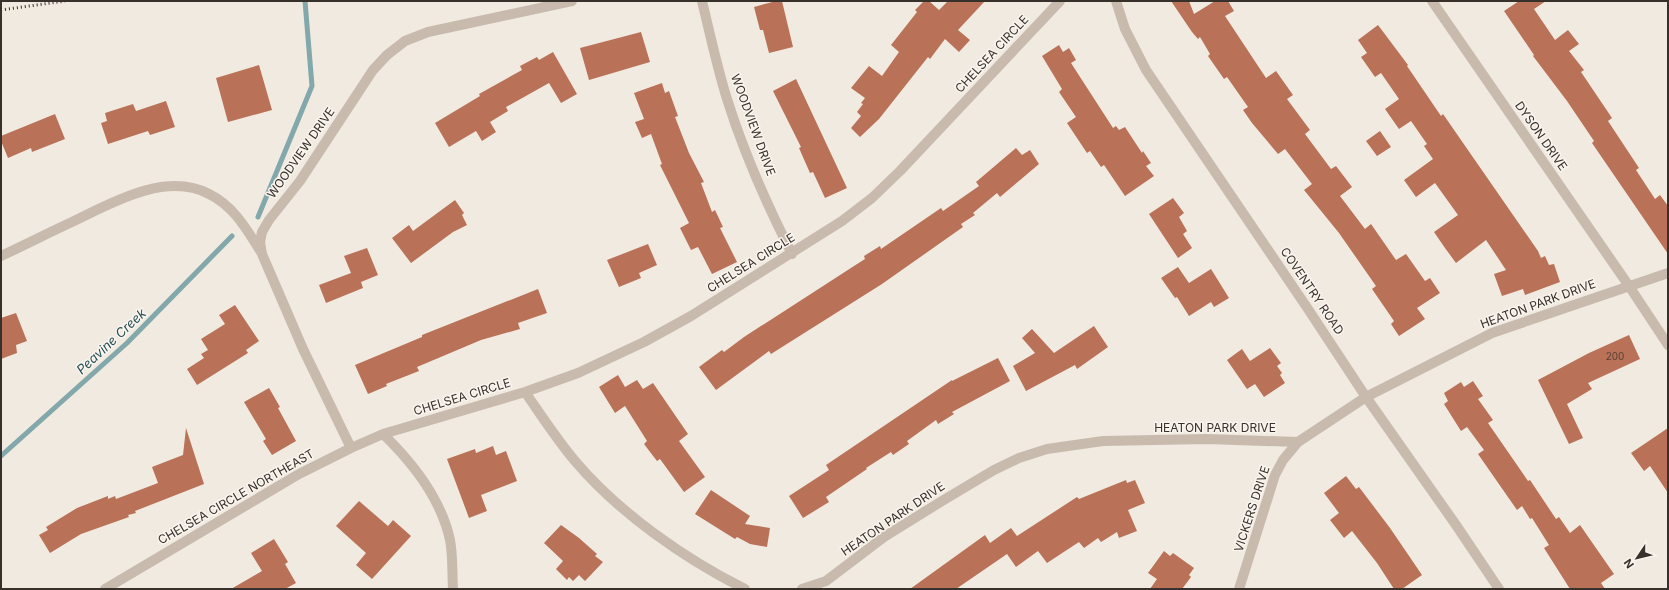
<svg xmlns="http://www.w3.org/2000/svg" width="1669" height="590" font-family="Inter,sans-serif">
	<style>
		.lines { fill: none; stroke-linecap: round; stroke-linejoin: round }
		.stream { stroke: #83a8ab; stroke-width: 5 }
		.building { fill: #b97157 }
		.street { stroke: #c8bbae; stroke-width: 10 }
		.rail { stroke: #38302b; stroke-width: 3; stroke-dasharray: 1 3; stroke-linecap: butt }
		.labels { text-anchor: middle; stroke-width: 3; stroke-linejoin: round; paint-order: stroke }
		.number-label { font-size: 10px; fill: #584036 }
		.street-label { font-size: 12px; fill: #38302b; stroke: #f9f4ed }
		.water-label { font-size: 13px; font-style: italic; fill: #255055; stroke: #f9f4ed }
	</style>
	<rect width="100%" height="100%" fill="#f1eae1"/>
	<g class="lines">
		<!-- stream -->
		<path class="stream" d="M258,217l54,-131 -7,-85
			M1,456l126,-113 105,-107"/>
	</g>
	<!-- building -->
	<path class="building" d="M776,1h6l11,46 -24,6 -6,-23h-3l-6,-23z
		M924,1h5l10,9 9,-9h37l-27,29 12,10 -11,12 -14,-13 -15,20 -2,-2 -49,62 -19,18 -9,-9 10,-12 -4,-4 6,-8 -2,-1 4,-5 -14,-10 18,-22 13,10 17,-24 -8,-7 26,-33 -2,-2z
		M1171,1h18l5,13 21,-13h13l6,10 -9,5 41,62 10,-7 17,24 -6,4 23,31 -5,4 26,35 5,-3 16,21 -12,9 25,33 6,-5 25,36 10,-6 19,27 5,-3 10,15 -23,15 8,11 -26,17 -8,-12 3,-3 -22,-32 4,-3 -37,-53 -35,-43 8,-6 -27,-35 -7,5 -26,-31 -9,-13 5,-3 -21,-30 -3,2 -16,-23 2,-2 -10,-17 -2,2 -6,-7z
		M1519,1h27l-12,8 21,31 13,-10 11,14 -10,7 15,19 -3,2 31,46 -4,3 31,47 -3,2 19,29 5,-4 8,11v48l-76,-111 2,-2 -27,-40 -34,-45 1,-1 -30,-44z
		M1378,25l30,40 -1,1 34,50 2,-2 27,39 68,98 3,7 4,-2 4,9 5,-1 6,18 -35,13 -2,-6 -21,7 -8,-22 12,-4 -20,-30 -30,23 -11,-15 -11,-16 24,-17 -23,-32 -19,14 -12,-17 29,-21 -9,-13 3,-2 -16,-23 -12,8 -14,-20 14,-10 -18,-26 -6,4 -14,-20 6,-4 -9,-13z
		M641,32l9,30 -61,18 -9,-32z
		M1059,45l4,7 6,-4 7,12 -5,3 42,65 3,-2 3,4 6,-3 17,26 1,-2 8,12 -5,3 8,10 -29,20 -21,-31 -3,2 -11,-16 -3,2 -20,-30 9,-6 -17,-25 3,-3 -20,-33z
		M553,52l24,42 -16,9 -12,-20 -43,24 2,4 -18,11 6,10 -14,9 -6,-10 -27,16 -14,-24 45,-27 -1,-2 43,-24 -2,-4 17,-9 2,3z
		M259,65l13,45 -44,12 -12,-44z
		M796,79l51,109 -22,10 -12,-26 -3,1 -11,-25 2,-1 -28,-56z
		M662,83l3,10 4,-2 9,25 -3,1 14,36 15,29 -3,1 11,29 3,-2 8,17 -3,1 17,34 -25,12 -14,-27 -7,3 -11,-22 9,-5 -29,-58 2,-1 -11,-30 -9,4 -7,-16 9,-3 -10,-26z
		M166,101l9,26 -25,8 -2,-4 -40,13 -7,-21 6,-2 -2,-8 28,-9 3,7z
		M55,114l10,25 -33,13 -1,-4 -23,10 -7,-17v-5z
		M1380,131l11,16 -14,9 -11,-15z
		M1016,148l6,7 8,-5 9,14 -39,33 -3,-4 -24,20 2,2 -14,9 2,3 -81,57 -111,70 -2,-3 -53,39 -17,-23 23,-17 2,2 20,-15 110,-71 11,-7 -1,-3 16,-10 1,3 60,-41 2,3 36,-25 -3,-4z
		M1173,198l11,15 -5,4 8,14 -4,3 9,14 -14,10 -29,-44z
		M455,200l9,13 -2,2 5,10 -14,7 -42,31 -19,-25 17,-13 4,6z
		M648,244l9,21 -18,8 2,5 -22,9 -12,-27z
		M367,248l11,27 -17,7 2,6 -37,15 -7,-18 32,-12 -7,-17z
		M1178,267l11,16 22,-14 18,29 -15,9 -3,-5 -22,14 -12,-19 -2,1 -14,-20z
		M538,289l9,24 -29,10 2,6 -39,11 -64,27 2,4 -33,13 1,2 -19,8 -13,-29 67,-28v-2z
		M235,305l24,36 -13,9 2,3 -51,32 -10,-16 17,-11 -3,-4 7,-4 -7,-11 24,-15 -6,-9z
		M16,313l11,28 -11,4 1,8 -16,6v-41z
		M1094,326l14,21 -31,22 -2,-4 -49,26 -13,-25 22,-13 -13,-15 10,-9 22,24z
		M1629,335l11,24 -52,24 4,6 -25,15 16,34 -14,6 -31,-64 51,-27z
		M1270,348l11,15 -4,3 5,7 -2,2 5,8 -21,14 -9,-13 -8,5 -20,-29 15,-11 8,12z
		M998,358l12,23 -58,31 2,2 -16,10 -2,-4 -29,21 2,3 -16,11 -2,-3 -25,16 1,1 -41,28 3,5 -26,16 -14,-22 40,-26 -3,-5 126,-85v1z
		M618,375l7,12 12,-7 6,9 10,-6 35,51 -9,7 26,36 -21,15 -24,-33 -3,2 -13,-17 3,-3 -22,-35 -10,7 -16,-26z
		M1473,381l10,15 -5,3 15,21 -5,3 40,58 2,-1 26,39 3,-2 11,16 10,-8 34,49 -13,9 4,6h-35l-26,-41 5,-3 -17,-27 -2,1 -8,-13 -5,4 -39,-56 6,-4 -17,-23 -6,4 -17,-27 4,-3 -4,-8 17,-11 3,5z
		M269,388l11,19 -2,1 18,33 -24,14 -9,-14 3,-2 -22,-37z
		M186,428l18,56 -69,27 1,2 -8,2 1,2 -48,17 -31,19 -11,-18 9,-5 -2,-3 31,-19 31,-12v3l7,-3 1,3 42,-16 -6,-16 31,-12z
		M1668,428v65l-18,-27 -6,5 -13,-18z
		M493,446l3,9 10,-4 11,30 -36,14 6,16 -18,7 -22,-59 28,-10 1,4z
		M1346,476l10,13 3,-2 31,41 32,47 -20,14h-8l-17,-26 -25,-32 -8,7 -14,-18 9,-7 -15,-20z
		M1126,480l1,3 8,-3 10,23 -17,7 9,21 -18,7 -2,-6 -16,10 -3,-4 -14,10 -5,-6 -32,21 -9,-12 -22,16 -9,-13 -51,35h-46l75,-54 5,8 21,-15 6,8 60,-39 2,2z
		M711,490l39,26 -5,8 25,4 -3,19 -17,-3 -13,-7 -2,2 -40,-25z
		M359,501l29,25 5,-6 18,16 -39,43 -16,-14 10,-12 -30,-27z
		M561,525l18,13 18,16 -2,2 8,6 -18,19 -6,-6 -6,6 -4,-4 -2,3 -11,-11 7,-8 -19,-18z
		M274,539l14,23 -3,2 11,19 -11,6h-54l31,-18 -11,-18z
		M1164,551l6,5 3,-3 21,15 -5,7 2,2 -9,12h-32l7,-10 -9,-6z"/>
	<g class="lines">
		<!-- street -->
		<path class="street" d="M702,1c8,33 15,66 25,98 16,51 40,106 65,155
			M1116,1l9,28 21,41 162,239 58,88 90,128 43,64
			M1432,1l197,285 39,59
			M1,256c24,-11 47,-23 71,-34 39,-19 94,-51 137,-28 25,12 38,36 52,58
			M525,392c16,23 32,48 50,69 44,52 110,98 170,128
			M383,434c30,29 58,64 67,106 3,15 2,33 3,49
			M351,448l-48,-99 -41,-95 -2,-12 2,-10 7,-12 31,-39 73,-111 14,-15 18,-14 23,-9 144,-31
			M105,589l194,-115 52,-26 32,-14 142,-42 53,-19 66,-31 47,-26 151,-95 30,-23 28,-27 160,-170
			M802,589l24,-8 58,-44 58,-36 52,-31 25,-12 28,-9 56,-8 104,-2 91,3 68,-45 126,-64 176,-60
			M1239,589l36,-114 8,-15 15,-18"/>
		<!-- rail -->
		<path class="rail" d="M1,10l64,-9"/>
	</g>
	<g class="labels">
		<!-- number labels -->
		<g class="number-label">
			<text x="1615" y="360">200</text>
		</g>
		<!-- street labels -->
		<g class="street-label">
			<text transform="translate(992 54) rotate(-47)" y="4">CHELSEA CIRCLE</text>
			<text transform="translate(753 125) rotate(70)" y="4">WOODVIEW DRIVE</text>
			<text transform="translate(1541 136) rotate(55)" y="4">DYSON DRIVE</text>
			<text transform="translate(301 153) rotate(-55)" y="4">WOODVIEW DRIVE</text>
			<text transform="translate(751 263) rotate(-32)" y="4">CHELSEA CIRCLE</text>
			<text transform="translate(1312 291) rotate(56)" y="4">COVENTRY ROAD</text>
			<text transform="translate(1538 304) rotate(-20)" y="4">HEATON PARK DRIVE</text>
			<text transform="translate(462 397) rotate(-17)" y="4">CHELSEA CIRCLE</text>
			<text x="1215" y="432">HEATON PARK DRIVE</text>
			<text transform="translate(236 497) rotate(-30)" y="4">CHELSEA CIRCLE NORTHEAST</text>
			<text transform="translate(1252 509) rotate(-72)" y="4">VICKERS DRIVE</text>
			<text transform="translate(893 519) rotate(-34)" y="4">HEATON PARK DRIVE</text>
		</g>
		<!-- water labels -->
		<g class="water-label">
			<text transform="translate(111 341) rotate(-43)" y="5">Peavine Creek</text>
		</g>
	</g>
	<!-- border -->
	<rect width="1669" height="590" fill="none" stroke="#38302b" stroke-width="4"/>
	<!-- north arrow -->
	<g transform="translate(1637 558) rotate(235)" stroke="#f9f4ed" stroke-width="3" paint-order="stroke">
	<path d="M0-3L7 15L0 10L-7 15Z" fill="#38302b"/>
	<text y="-6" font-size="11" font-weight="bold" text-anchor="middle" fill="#38302b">N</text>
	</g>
</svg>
